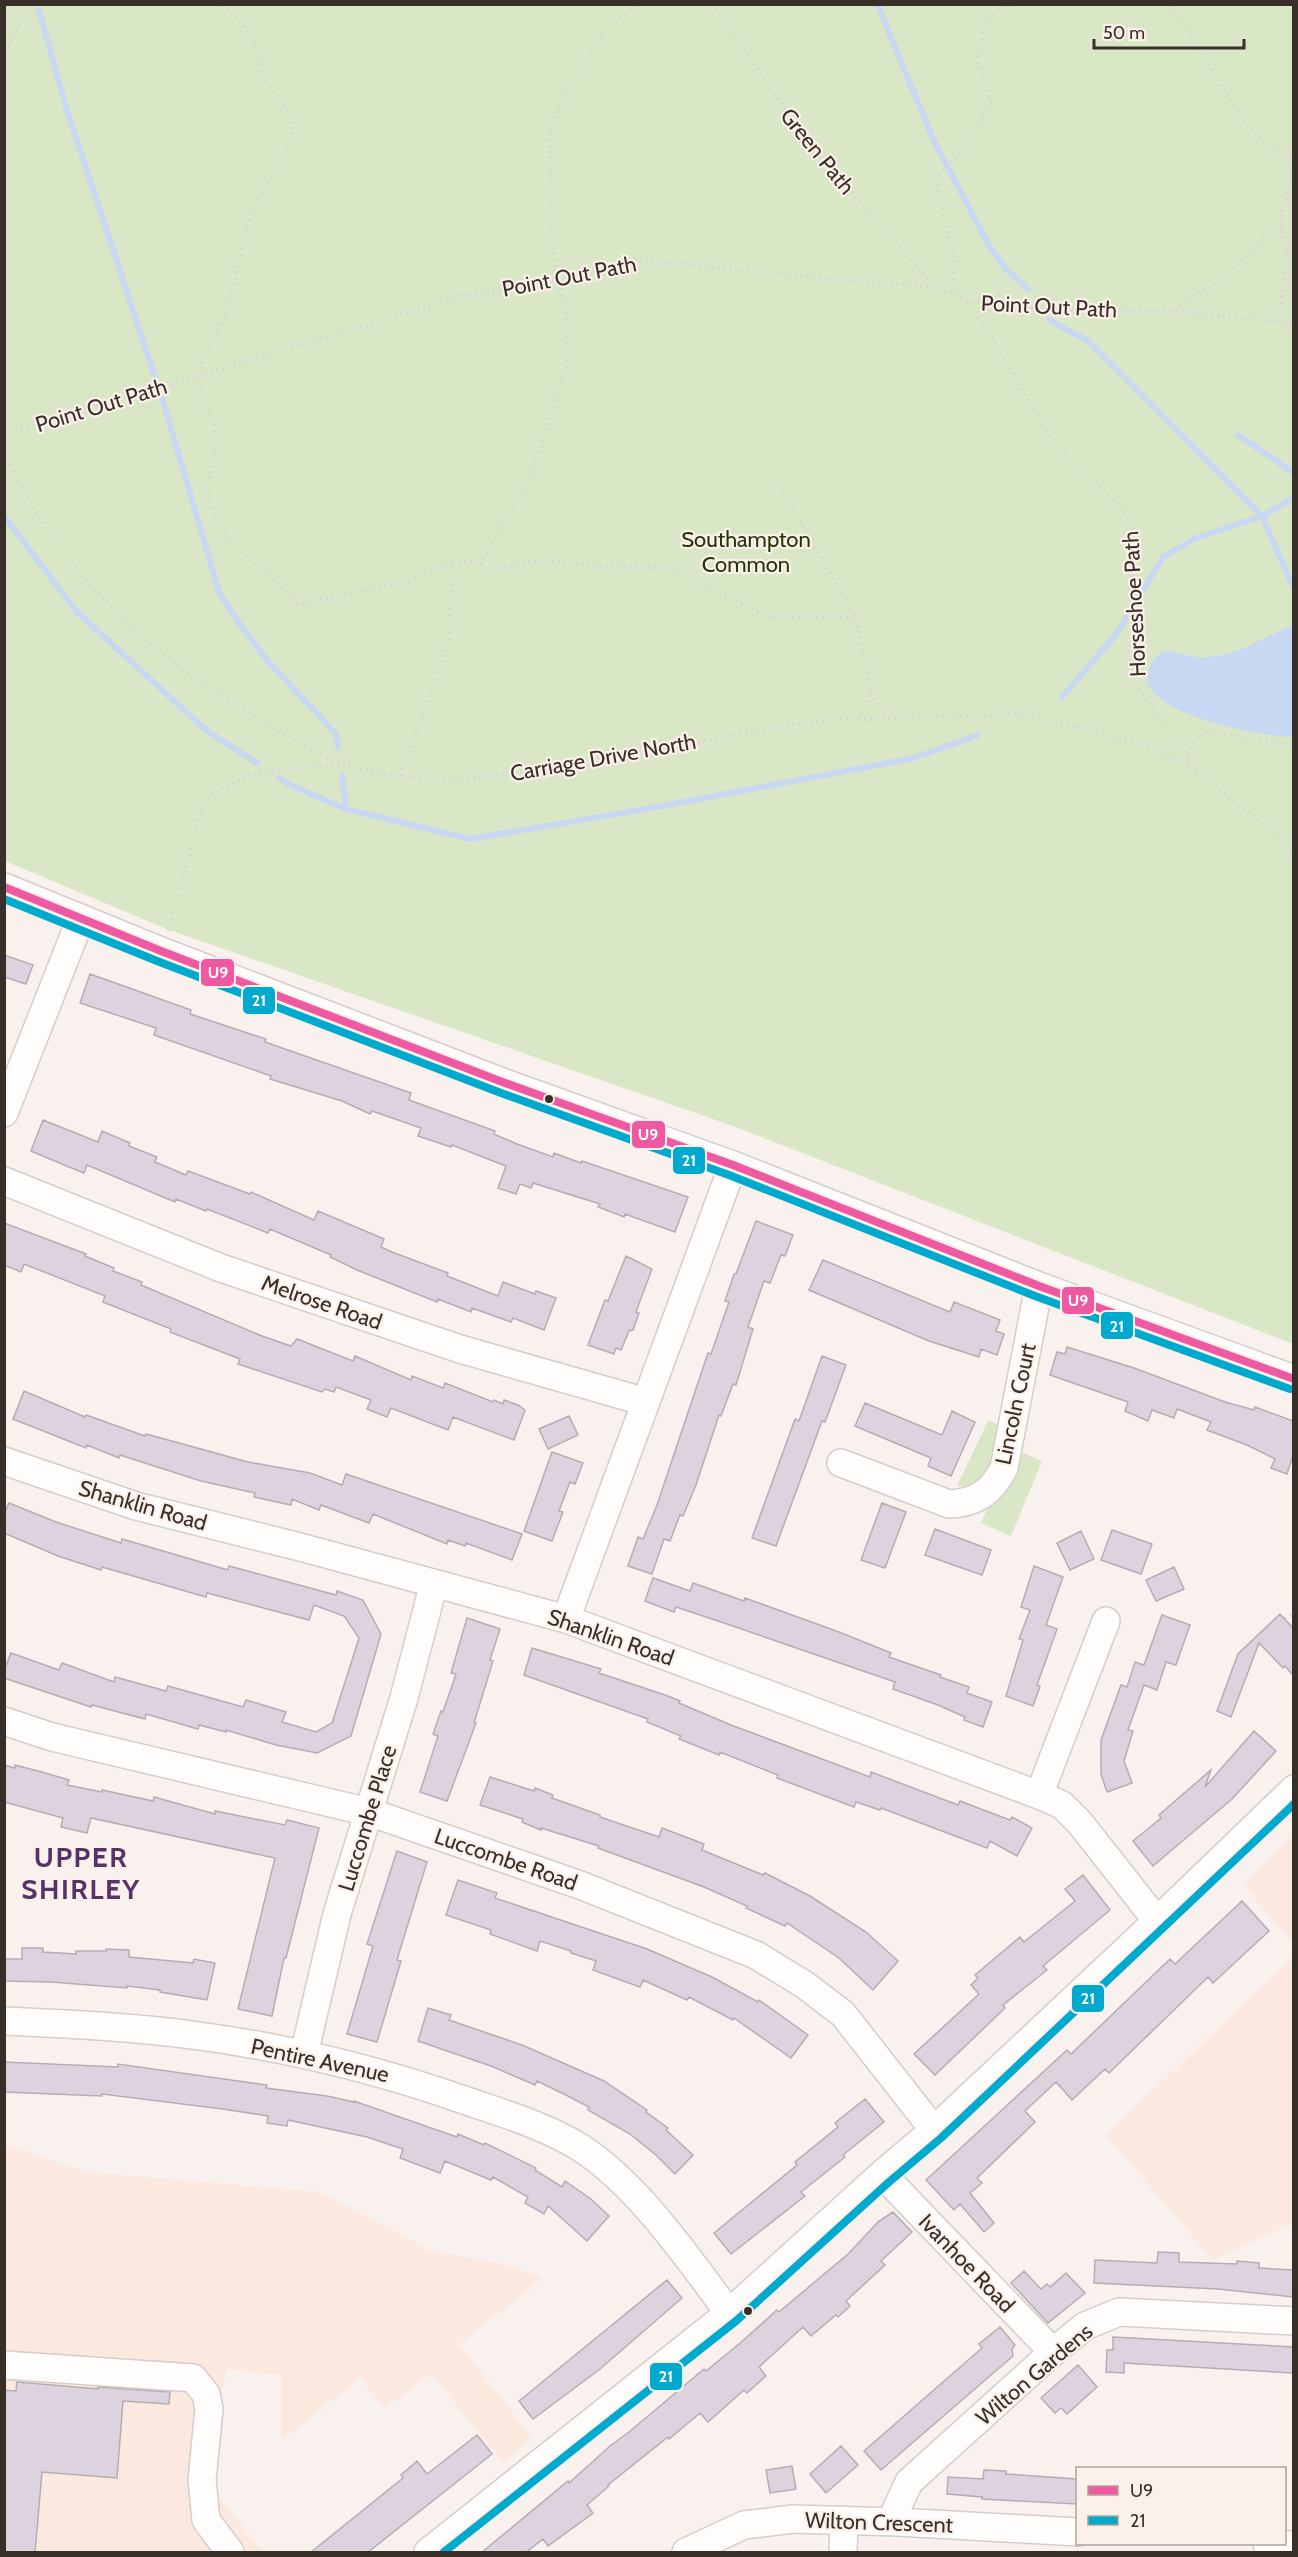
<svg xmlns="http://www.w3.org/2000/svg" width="1298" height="2557" font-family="Cabin,sans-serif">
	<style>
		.built { fill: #fbe8de }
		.green { fill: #dae7c6 }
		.water { fill: #c8d8f3 }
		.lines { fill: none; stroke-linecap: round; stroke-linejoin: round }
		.stream { stroke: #c8d8f3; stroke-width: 6 }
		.building { fill: #dcd3df; stroke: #b3aeb2; stroke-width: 1.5 }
		.minor-casing { stroke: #d6cdc9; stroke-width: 30 }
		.path { stroke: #d7d5d4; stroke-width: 4; stroke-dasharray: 1.5 4.5; stroke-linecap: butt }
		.minor { stroke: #fefdfc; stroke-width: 27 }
		.bus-1-casing { stroke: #fcf0ea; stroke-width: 12 }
		.bus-2-casing { stroke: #fcf0ea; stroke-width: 12 }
		.bus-1 { stroke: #ef59a1; stroke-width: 8 }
		.bus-2 { stroke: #00a9ce; stroke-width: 8 }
		.bus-dot { fill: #392f29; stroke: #fcf0ea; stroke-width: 2 }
		.labels { text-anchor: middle; stroke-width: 4.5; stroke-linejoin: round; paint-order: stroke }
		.street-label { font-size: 22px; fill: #392f29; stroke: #fcf0ea }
		.park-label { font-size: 22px; fill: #213602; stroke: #fcf0ea }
		.district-label { font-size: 28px; font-weight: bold; letter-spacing: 1.5px; fill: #57326a; stroke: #fcf0ea }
		.line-badge { stroke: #fcf0ea; stroke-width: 2 }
		.badge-label { font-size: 16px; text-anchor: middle; font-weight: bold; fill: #fff }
	</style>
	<rect width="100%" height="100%" fill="#f8f1ee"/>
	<!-- built -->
	<path class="built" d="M1293,1834v110l-49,-59z
		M1293,1957v266l-80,37 -107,-125z
		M5,2144l80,28 235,20 109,58 83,16 30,13 -83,65 73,94 -29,25 -72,-90 -46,35 -25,-30 -79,63v-66l-54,-6 -22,110 58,73h-258z"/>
	<!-- green -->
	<path class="green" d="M4,5h1289v1339l-560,-218 -564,-196 -164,-69z
		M988,1421l11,3c-4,21 -10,69 -42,62z
		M1021,1452l21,9 -31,75 -30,-13 7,-17z"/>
	<!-- water -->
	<path class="water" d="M1293,625v112c-34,0 -199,-31 -129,-87 12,2 25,7 37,7 32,1 63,-20 92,-32z"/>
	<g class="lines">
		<!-- stream -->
		<path class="stream" d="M877,4l57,137 54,103 17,24 23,21
			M39,10l27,97 89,270
			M1049,320l39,21 174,175 32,73
			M162,398l57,194 19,30 29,38 69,74 2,13
			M1238,435l56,38
			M4,516l73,96 130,119 50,32
			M1140,595l23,-38 31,-18 68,-23 32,-18
			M1062,697l56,-65 8,-14
			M342,776l4,33 124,30 187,-32 257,-49 64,-23
			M279,778l11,7 56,24"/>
	</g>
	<!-- building -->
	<path class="building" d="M4,955l29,10 -7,19 -22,-7z
		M90,974l101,36 -1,4 76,25 -1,3 146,51 -2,7 86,31 -1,3 23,10 36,13 1,-4 27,10 1,-2 106,36 -13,35 -50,-18 -1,3 -26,-10 2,-3 -67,-21 -2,5 -11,-4 -4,10 -18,-6 8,-22 -54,-21 -1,2 -33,-11 3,-8 -49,-17 -2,3 -28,-13 -72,-22 1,-3 -117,-41 2,-7 -76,-25z
		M43,1120l55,22 4,-11 28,12 -1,3 28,11 -2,5 31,13 2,-4 62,23 1,-2 63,28 4,-9 66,28 -3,8 11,5 56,21 -1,3 51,20 5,-14 32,12 1,-3 20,7 -12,32 -31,-12 -2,4 -39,-14 -1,4 -33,-13 -1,3 -80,-32 -27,-13 1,-2 -61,-26 -2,4 -61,-24 -1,2 -30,-12 -1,3 -88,-37 -3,8 -15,-6 -38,-16z
		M756,1221l37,14 -8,21 -4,-1 -11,28 -6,-2 -16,46 5,2 -17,56 -3,-1 -12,32 -2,-1 -23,70 -13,31 -3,-1 -10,26 -6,-2 -12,35 -24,-8 10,-29 5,2 14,-34 51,-152 3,1 18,-52 -4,-1 9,-27h2z
		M4,1223l82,31 -1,2 29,12 -1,3 29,11 -1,3 121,51 29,10 6,-7 56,22 2,-5 56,24 1,-4 31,12 2,-5 48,19 1,-2 9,4 1,-4 14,5 7,5 -11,30 -61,-23 -5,13 -57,-22 -4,9 -20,-8 4,-9 -35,-13 -2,5 -9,-3 -3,3 -84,-28 2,-5 -70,-27 1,-3 -68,-27 2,-6 -81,-32 -3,8 -17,-7z
		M626,1256l26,13 -16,43 3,1 -6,17 -4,1 -8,19 -5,-2 -2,6 -26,-9 17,-45 3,1z
		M823,1260l127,52 4,-10 46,18 -4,11 8,3 -7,21 -16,-6 -2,8 -50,-16 -120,-51z
		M1067,1347l67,21 91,34 29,8 1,-3 38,14v34l-6,19 -16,-6 4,-9 -28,-14 -40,-15 4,-8 -34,-13 -3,9 -22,-8 -4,11 -23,-10 3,-9 -78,-27 7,-23 8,2z
		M822,1356l24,9 -21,57 -3,-1 -46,125 -24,-8 43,-119 4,2z
		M24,1391l61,26 1,-2 59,21 1,-2 102,28 62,11 32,12 4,-11 176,60 -10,26 -46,-17 -1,3 -17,-6 -1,4 -74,-30 -4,9 -48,-18 -2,5 -27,-11 -1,6 -37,-8 1,-4 -54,-12 -81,-26 -1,3 -32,-13 -1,3 -73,-29z
		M865,1403l77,32 10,-24 23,11 -24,54 -23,-10 3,-8 -76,-32z
		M569,1416l9,19 -30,14 -9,-20z
		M552,1452l31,11 -8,21 -5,-2 -11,29 4,1 -11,29 -28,-10z
		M9,1503l47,19 65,21 1,-4 106,31 1,-4 107,29 1,-4 26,9 18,34 -30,102 -34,17 -41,-8 -50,-15v2l-27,-7 -1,4 -52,-15 -1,5 -53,-14 -1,2 -87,-29v-7l7,-18 48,17 3,-7 52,19 1,-5 51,14 2,-5 75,21 3,-7 40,12 -4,10 34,10 16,-9 27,-85 -15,-22 -30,-11 -5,15 -102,-27 -1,4 -104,-30 -1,3 -43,-14 -54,-23v-19z
		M882,1503l24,9 -21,56 -24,-8z
		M935,1529l56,21 -9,25 -57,-20z
		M1112,1530l40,14 -11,30 -40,-14z
		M1081,1531l13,28 -24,11 -13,-27z
		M1034,1566l29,11 -17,48 11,4 -20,56 3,1 -7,20 -27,-10 17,-56 -4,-1 11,-29 -9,-3z
		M1174,1567l10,22 -28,12 -10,-21z
		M653,1578l37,13 3,-8 51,18 1,-3 94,34 52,21 -2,4 52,18 -1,2 29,10 -2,6 25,9 -9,25 -19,-7 1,-3 -27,-12 -45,-16 2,-7 -171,-59 -48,-16 -2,5 -29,-11z
		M1280,1614l13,14v47l-8,-9 -2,2 -24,-25 -28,74 -14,-6 21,-57z
		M1162,1615l28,10 -14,40 -10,-3 -9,28 -13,-5 -16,45 5,1 -9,30 8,22 -25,9 -6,-18v-34l20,-55 6,2 8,-25 9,3z
		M467,1618l33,11 -10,31 3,1 -19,62h2l-29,78 -27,-9 18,-56 -5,-2 8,-23 2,1 13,-38 -5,-1z
		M532,1648l69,21 -2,4 66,22 15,6 -1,2 52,22 139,52 1,-5 87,33 2,-4 50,19 2,-3 20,11 -15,28 -27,-15 -3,7 -106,-40 -1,2 -24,-8 -2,5 -77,-29 1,-3 -58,-23 -1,3 -40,-16 2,-3 -34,-14 1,-3 -124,-44z
		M1254,1731l22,20 -44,48 -79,67 -20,-25 28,-23 -2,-3 52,-45 -6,17z
		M4,1765l11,3v-3l27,7 27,8 -2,5 35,7v-2l51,11 1,-4 61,17v-3l70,14 2,-5 32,8 -33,130h-2l-12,58 -34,-7 37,-151 -184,-40 -4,15 -26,-6 2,-9 -59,-16z
		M490,1777l44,14 1,-3 18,7 -1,3 48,17v2l59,20 3,-9 42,16 -2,6 61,25 2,-2 45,23 56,36 32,29 -25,29 -34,-32 -52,-35 -2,3 -39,-18 1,-2 -43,-19 -106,-39 1,-2 -58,-18v2l-19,-8 1,-3 -43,-14z
		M397,1851l30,11 -30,98 4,1 -24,81 -30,-8 26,-88 -6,-2z
		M1083,1875l27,35 -67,56 4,4 -44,35 2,3 -70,67 -21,-21 65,-60 -8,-9 7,-7 -3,-3 45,-38 4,5 51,-41 -10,-12z
		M458,1880l39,13 -2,5 152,51 65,28 46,25 1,-2 49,35 -17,23 -57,-40 -1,2 -44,-23 -2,3 -44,-20 -3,7 -47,-17 3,-9 -25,-8v-2l-31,-10 -3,10 -47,-17 1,-4 -45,-15z
		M1242,1901l27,30 -56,52 -5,-6 -99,96 -4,-4 -33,31 -16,-18 -31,29 10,11 -58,56 5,5 -12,10 24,30 -10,9 -24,-28 -6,6 -28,-30 141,-130 4,4 99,-95 5,5z
		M22,1948h21v4l33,2v-3h30v-2l23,1v7l64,6 1,-4 21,4 -8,37 -47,-8v-2l-33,-4v2l-76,-6 -47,-1v-22h18z
		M428,2008l23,7 -2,5 73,25 82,36 43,29 -1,2 22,16 -2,2 27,25 -18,19 -19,-19 -26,-21 -42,-24 1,-3 -23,-12 -29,-14 -2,4 -44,-19 -73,-25z
		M4,2062l114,5v-3l149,21 -1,3 61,8 27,6v-1l103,36 1,-3 26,11 1,-2 51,25 -1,2 27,17 3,-6 26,18 18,17 -22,25 -39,-35 -4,8 -19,-11 3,-6 -35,-20 -2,3 -46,-19 -5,12 -40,-15 3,-9 -36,-12 -79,-17 -1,6 -20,-3 1,-7 -45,-7 -121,-15v2l-98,-4z
		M865,2099l19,23 -41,33 2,2 -44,35 4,4 -74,58 -17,-21 83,-68 -2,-3 43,-35 -3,-4z
		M893,2212l19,20 -31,29 4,4 -39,36 4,5 -12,11 -2,-2 -25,21 -8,-9 -44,40 7,9 -19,17 -3,-3 -36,32 -8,-9 -31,26 -1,-2 -60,48 1,1 -22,19 6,8 -45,33 -5,-7 -18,14h-44l87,-72 1,2 41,-37 19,-14 75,-63 2,2 33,-27 38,-34 2,2 69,-58 31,-33z
		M1158,2252l21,1v9l58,2v-3l22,2v5l34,2v27l-75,-8 -124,-6 1,-23 62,3z
		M1024,2271l17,18 6,-5 3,3 16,-14 19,20 -37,30 -37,-40z
		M667,2280l15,18 -82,71 -67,50 -14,-18z
		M1000,2327l15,18 -3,4 1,7 -132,114 -17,-19 118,-103 -3,-4z
		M1113,2337l180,10v26l-169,-10v10l-18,-1 1,-22h6z
		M1078,2365l19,22 -30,27 -6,-6 -6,5 -14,-15z
		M17,2382l81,7v-2l72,5 -1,12 -46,-3 -6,77 -75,-6 -7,81h-31v-163l12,1z
		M477,2435l15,19 -125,99h-57l93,-75 -2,-3 16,-14 10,13z
		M841,2446l17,19 -32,28 -16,-19z
		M792,2466l4,23 -26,4 -4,-23z
		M984,2470l22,1v3l71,5v25l-95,-5v-2l-35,-3 1,-17 35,2z"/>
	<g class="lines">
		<!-- minor casing -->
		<g class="minor-casing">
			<path id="minor" d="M4,887l157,64 344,132 228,82 306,121 255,93
				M4,1113l77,-195
				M4,1181l217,87 239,81 186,53
				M4,1461l132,45 164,41 266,72 473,176 23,10 18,18 77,98
				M841,1463l108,41c27,-1 43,-12 55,-36l35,-182
				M566,1619l167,-454
				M4,1721l48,16 317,75 211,73 176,70 49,30 38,29 91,116
				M1039,1795l67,-174
				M4,2021c65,3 131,6 195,15 90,12 179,34 265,64 38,13 82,26 117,48 58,38 107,110 148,165
				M304,2054l33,-140 67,-216 30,-115
				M882,2174l171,178
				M4,2365l189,13 13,16 3,15 -7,71 4,40 24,32
				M897,2522l-1,-12 13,-28 144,-130 32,-26 34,-14 175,9
				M1267,2544l27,1
				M428,2552l301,-239 153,-139 52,-44 223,-209 137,-132
				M686,2552l58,-27 49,-6 104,3 181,10
				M843,2552l1,-32"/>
		</g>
		<!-- path -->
		<path class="path" d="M223,4c9,10 20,20 27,31 8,12 8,30 15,43 7,12 23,30 26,42 7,31 -27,63 -38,91 -11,29 -15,62 -24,92 -7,24 -25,47 -29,71 -4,22 14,41 16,61 3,31 -18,45 -2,80 17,39 60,56 82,90l113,-24 43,-18 18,-2 24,8 50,-10 51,7 73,1 97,49 91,2
			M713,4l98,143 124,140
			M1169,4c9,12 17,23 25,35 25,38 52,108 100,119
			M4,58l24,-54
			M952,292l3,-27 -19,-87 31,-32 24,-44 -14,-39 8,-45 24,-14
			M968,302l17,23 63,110 21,23 53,50 11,22 1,26 -5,36 4,26v47l7,26 49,64 -2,10
			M1175,311l6,-7 36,-21 63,-61 14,-58
			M1279,321l9,-70 -8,-29
			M4,434l455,-137 98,-19 74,-18 304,28 17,5 15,8 60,7 147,3 120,12
			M4,448c38,93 111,173 191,231 20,15 42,26 62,38 28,17 57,37 88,47 43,14 90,17 135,14l344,-58 201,-6 119,31 43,20 88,68 19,24
			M779,484l77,134 15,74 -12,26
			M480,564l50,-86 38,-116 -1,-36 -15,-82 -2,-109 13,-36 43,-70 30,-25
			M871,693l5,9 11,14
			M1189,755l7,-16 12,-8 86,15
			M400,775l49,-132 3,-80
			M169,931l32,-122 11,-16 49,-22 84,-7
			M1285,1619l9,-6"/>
		<!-- minor -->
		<use href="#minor" class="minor"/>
		<!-- bus-1 casing -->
		<g class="bus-1-casing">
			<path id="bus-1" d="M4,887l157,64 344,132 228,82 306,121 255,93"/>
		</g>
		<!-- bus-2 casing -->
		<g class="bus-2-casing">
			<path id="bus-2" d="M4,899l153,62 344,132 228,82 306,121 255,93
				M444,2552l292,-231 153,-139 52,-44 353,-334"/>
		</g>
		<!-- bus-1 -->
		<use href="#bus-1" class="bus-1"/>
		<!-- bus-2 -->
		<use href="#bus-2" class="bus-2"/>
	</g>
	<!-- markers -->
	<g class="bus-dot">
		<circle cx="549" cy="1099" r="5"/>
		<circle cx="748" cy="2311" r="5"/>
	</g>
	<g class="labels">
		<!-- street labels -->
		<g class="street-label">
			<text transform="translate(818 151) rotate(51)" y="8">Green Path</text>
			<text transform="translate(569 276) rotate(-11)" y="8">Point Out Path</text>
			<text transform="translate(1049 306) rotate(3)" y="8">Point Out Path</text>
			<text transform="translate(101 405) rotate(-17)" y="8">Point Out Path</text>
			<text transform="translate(1134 604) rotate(-93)" y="8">Horseshoe Path</text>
			<text transform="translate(603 757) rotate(-10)" y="8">Carriage Drive North</text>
			<text transform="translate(322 1302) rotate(19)" y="8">Melrose Road</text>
			<text transform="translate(1015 1404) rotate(-78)" y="8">Lincoln Court</text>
			<text transform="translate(143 1505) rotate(16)" y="8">Shanklin Road</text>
			<text transform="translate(611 1637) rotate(19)" y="8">Shanklin Road</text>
			<text transform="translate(367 1818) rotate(-73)" y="8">Luccombe Place</text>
			<text transform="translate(506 1859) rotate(19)" y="8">Luccombe Road</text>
			<text transform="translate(320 2060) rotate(12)" y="8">Pentire Avenue</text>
			<text transform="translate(967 2263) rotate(46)" y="8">Ivanhoe Road</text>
			<text transform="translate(1034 2374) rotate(-40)" y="8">Wilton Gardens</text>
			<text transform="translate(879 2522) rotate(2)" y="8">Wilton Crescent</text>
		</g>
		<!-- park labels -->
		<g class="park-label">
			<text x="746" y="547">Southampton<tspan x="746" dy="25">Common</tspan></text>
		</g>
		<!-- district labels -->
		<g class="district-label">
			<text x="81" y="1867">UPPER<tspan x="81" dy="32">SHIRLEY</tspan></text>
		</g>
	</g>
	<g class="line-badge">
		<rect x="200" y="958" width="35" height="29" rx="6" fill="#ef59a1"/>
		<rect x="242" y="986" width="34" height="29" rx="6" fill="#00a9ce"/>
		<rect x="631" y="1120" width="35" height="29" rx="6" fill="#ef59a1"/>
		<rect x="672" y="1146" width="34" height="29" rx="6" fill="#00a9ce"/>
		<rect x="1061" y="1286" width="34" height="29" rx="6" fill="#ef59a1"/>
		<rect x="1100" y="1311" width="34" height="29" rx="6" fill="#00a9ce"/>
		<rect x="1071" y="1984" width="34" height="29" rx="6" fill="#00a9ce"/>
		<rect x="649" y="2362" width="34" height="29" rx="6" fill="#00a9ce"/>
	</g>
	<g class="badge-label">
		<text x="218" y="978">U9</text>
		<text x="259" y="1006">21</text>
		<text x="648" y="1140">U9</text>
		<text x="689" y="1166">21</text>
		<text x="1078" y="1306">U9</text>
		<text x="1117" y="1332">21</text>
		<text x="1088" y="2004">21</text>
		<text x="666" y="2382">21</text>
	</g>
	<!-- border -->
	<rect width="1298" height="2557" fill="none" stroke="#392f29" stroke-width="12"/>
	<!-- legend -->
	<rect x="1076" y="2467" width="210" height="78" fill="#fcf0ea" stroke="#aea39d" stroke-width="1.5"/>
	<rect x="1088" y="2486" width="30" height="9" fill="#ef59a1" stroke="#aea39d" stroke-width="1.5"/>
	<text x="1130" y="2497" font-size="18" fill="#392f29">U9</text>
	<rect x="1088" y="2516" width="30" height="9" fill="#00a9ce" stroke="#aea39d" stroke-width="1.5"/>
	<text x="1130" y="2527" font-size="18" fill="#392f29">21</text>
	<!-- scale -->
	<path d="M1094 39v9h150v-9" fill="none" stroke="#392f29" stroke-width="3"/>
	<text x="1103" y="39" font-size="18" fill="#392f29" stroke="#fcf0ea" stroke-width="4.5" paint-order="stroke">50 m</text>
</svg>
